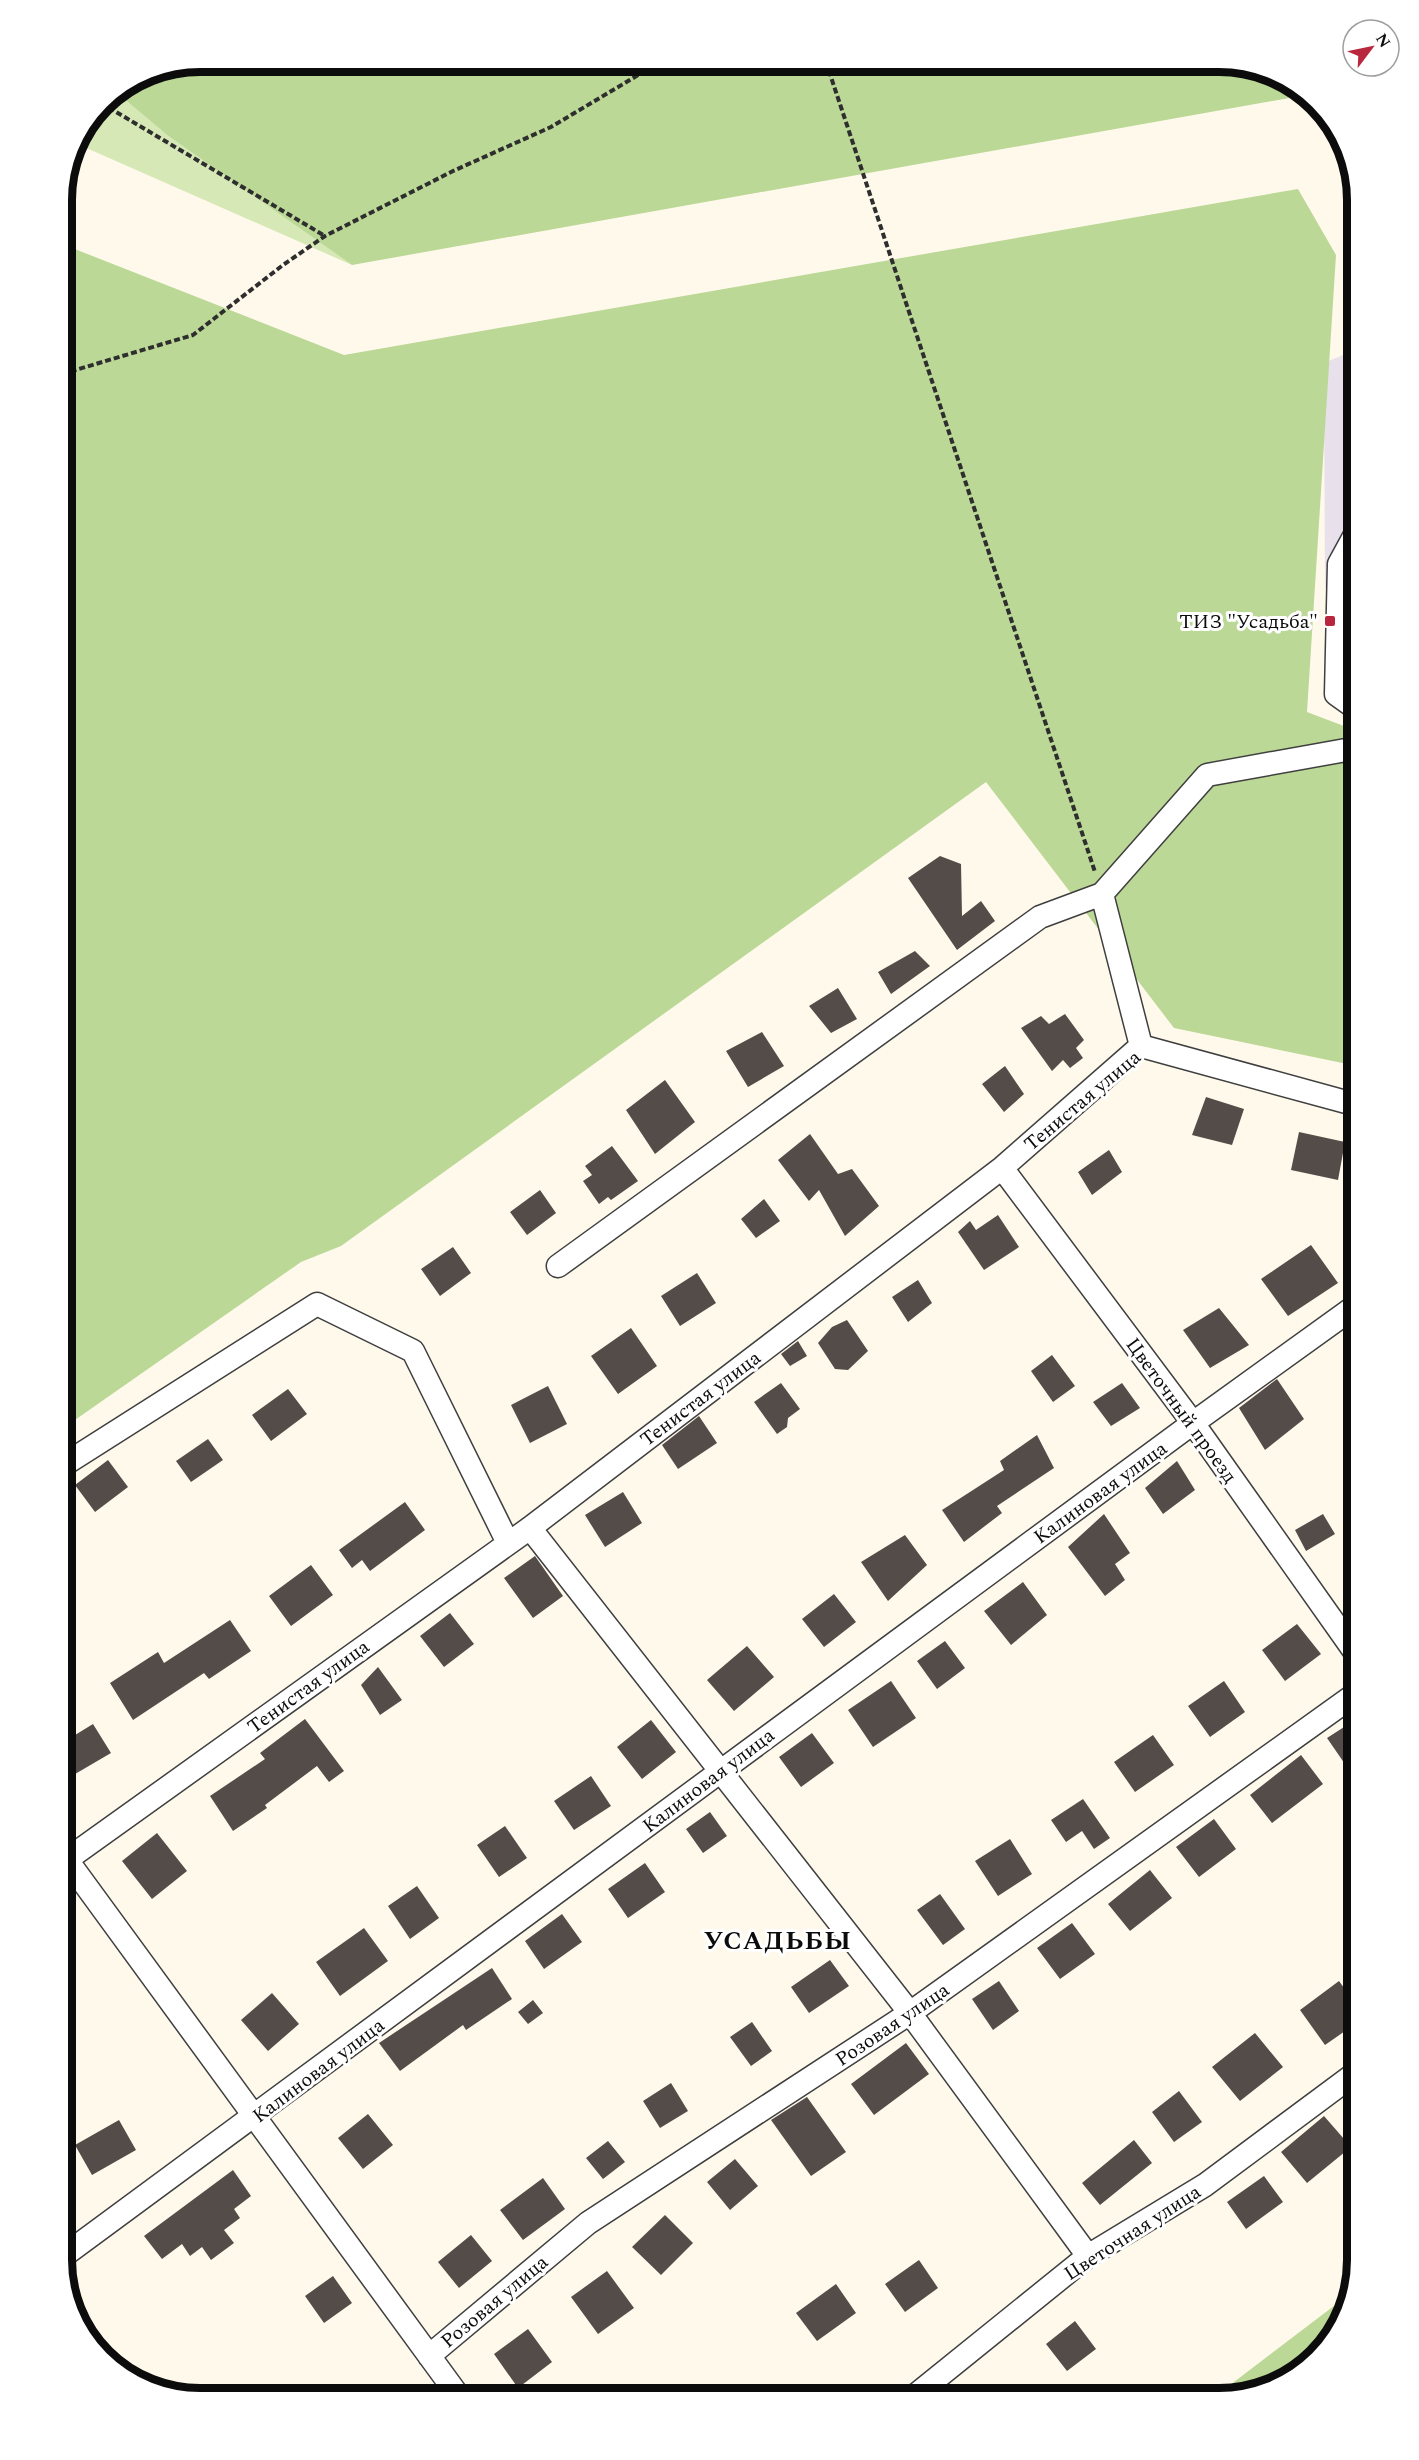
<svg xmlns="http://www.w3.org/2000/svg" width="1419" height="2460" font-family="Spectral,serif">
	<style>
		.industrial { fill: #e8e0eb }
		.green { fill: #d6e8b6 }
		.forest { fill: #bbd896 }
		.building { fill: #544c49 }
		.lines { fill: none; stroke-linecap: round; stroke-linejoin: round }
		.street-casing { stroke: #3f3f3f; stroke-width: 25 }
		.path { stroke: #2e2e2e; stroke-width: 4; stroke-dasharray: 6 3; stroke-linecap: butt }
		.street { stroke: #fff; stroke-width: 22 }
		.poi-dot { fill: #b9273f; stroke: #fff; stroke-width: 2 }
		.labels { text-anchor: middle; stroke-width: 6; stroke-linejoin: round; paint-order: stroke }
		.poi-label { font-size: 20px; fill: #0c0c0c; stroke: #fff; text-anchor: end }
		.street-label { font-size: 20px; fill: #0c0c0c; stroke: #fff }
		.district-label { font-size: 26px; font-weight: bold; letter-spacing: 1.5px; fill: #0c0c0c; stroke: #fff }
		.rim { fill: none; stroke: #0c0c0c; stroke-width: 8 }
	</style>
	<rect width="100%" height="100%" fill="#fff9eb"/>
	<!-- industrial -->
	<path class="industrial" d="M1357,349v278l-32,-40 -1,-224z"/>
	<!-- green -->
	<path class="green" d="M116,92l51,43 185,130 -277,-122 27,-41z"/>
	<!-- forest -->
	<path class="forest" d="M200,62h1029l67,23 10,10 -954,170 -185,-130 -51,-43 31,-20z
		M1298,189l38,66 -29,457 50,19v335l-183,-38 -188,-246 -645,464 -40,16 -239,167v-1185l282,111z
		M1347,2296l-13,41 -54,47 -67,14z"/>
	<!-- building -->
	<path class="building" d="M940,856l21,8 1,52 19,-15 14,20 -38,29 -49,-72z
		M915,951l15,15 -39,28 -13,-22z
		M838,988l19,31 -26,14 -22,-27z
		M1065,1014l19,26 -8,8 7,10 -13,10 -7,-8 -11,11 -31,-43 20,-12 8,8z
		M762,1032l22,34 -36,21 -22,-36z
		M1005,1066l19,28 -20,18 -22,-28z
		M665,1080l30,42 -40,32 -29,-44z
		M1206,1097l38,12 -12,36 -40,-10z
		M1299,1132l46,10 -7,38 -47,-10z
		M810,1134l28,40 14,-5 27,37 -34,30 -26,-46 -10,11 -31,-41z
		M612,1146l26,35 -27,19 -3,-3 -9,7 -16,-23 9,-6 -7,-9z
		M1109,1150l13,22 -30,23 -14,-23z
		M540,1190l16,23 -29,22 -17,-23z
		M764,1199l16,22 -24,17 -15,-19z
		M998,1215l21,32 -35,23 -26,-38 12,-11 6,9z
		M1311,1245l27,38 -50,33 -27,-37z
		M453,1247l18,26 -31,23 -19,-27z
		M697,1273l19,30 -36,23 -19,-30z
		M918,1280l14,23 -24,19 -16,-25z
		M1219,1308l30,37 -39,23 -27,-38z
		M847,1320l21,31 -20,19 -13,-1 -17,-26 14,-16z
		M631,1328l26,38 -39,28 -27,-38z
		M798,1341l9,15 -17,10 -9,-12z
		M1052,1355l23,31 -22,16 -22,-31z
		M1277,1379l27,40 -39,31 -26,-42z
		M781,1383l19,26 -12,9 -1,9 -10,7 -23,-32z
		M1122,1383l18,25 -29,18 -18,-24z
		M548,1386l19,38 -37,19 -19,-38z
		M288,1389l19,25 -36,27 -19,-26z
		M699,1416l18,27 -39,26 -16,-24z
		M1037,1435l17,33 -57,38 5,7 -38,29 -22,-32 62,-40 -4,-9z
		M208,1439l15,21 -32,22 -15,-21z
		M108,1460l20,27 -33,25 -20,-27z
		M1177,1461l18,29 -32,24 -18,-26z
		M623,1492l19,31 -37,24 -20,-32z
		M405,1502l20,28 -55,41 -8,-11 -10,8 -13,-18z
		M1104,1514l26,39 -15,11 10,16 -20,16 -37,-49z
		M1323,1514l12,20 -29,17 -11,-21z
		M905,1535l22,30 -39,36 -27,-39z
		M535,1556l28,40 -30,22 -29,-40z
		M311,1565l22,30 -42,31 -22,-30z
		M1023,1582l24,33 -36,30 -27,-34z
		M834,1594l22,28 -32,25 -22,-28z
		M450,1613l24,31 -30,23 -24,-31z
		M230,1620l21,31 -42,28 -5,-6 -71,47 -23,-37 48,-31 6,11z
		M1297,1624l24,30 -36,27 -23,-31z
		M945,1641l20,27 -28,21 -20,-28z
		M747,1646l27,31 -40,34 -27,-31z
		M378,1667l24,33 -22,15 -19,-30z
		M891,1681l25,37 -43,29 -25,-37z
		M1224,1681l21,31 -35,25 -22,-31z
		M1358,1718v65l-31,-45z
		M305,1719l39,52 -15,11 -12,-16 -52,39 2,3 -34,23 -23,-35 55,-37 -5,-6z
		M651,1720l25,32 -34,27 -25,-32z
		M93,1724l18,29 -41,24 -8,-15v-19z
		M812,1733l22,30 -33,24 -22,-30z
		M1153,1735l21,30 -39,27 -21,-30z
		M1301,1755l22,29 -51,39 -22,-28z
		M591,1776l20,30 -37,24 -20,-29z
		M1083,1799l27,39 -16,11 -12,-18 -16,11 -15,-22z
		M710,1812l17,24 -24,17 -17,-24z
		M1214,1819l22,30 -37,28 -23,-30z
		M505,1826l22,32 -28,19 -22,-32z
		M157,1833l30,38 -35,28 -30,-38z
		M1010,1839l22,35 -34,22 -23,-35z
		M645,1863l20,29 -37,26 -20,-29z
		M1150,1870l22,28 -42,33 -22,-27z
		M417,1886l22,32 -29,21 -22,-33z
		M940,1894l25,35 -22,16 -26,-35z
		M562,1914l20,28 -38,27 -19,-28z
		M1072,1923l23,31 -35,25 -23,-31z
		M364,1928l24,33 -48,35 -24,-34z
		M830,1960l19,26 -40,27 -18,-26z
		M492,1968l20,31 -46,31 -3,-5 -63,46 -21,-28z
		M999,1981l20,30 -26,19 -21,-31z
		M1339,1981l19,26v15l-33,23 -25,-35z
		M272,1993l27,31 -31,27 -27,-31z
		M533,2000l10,13 -15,11 -10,-12z
		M752,2022l20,29 -21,15 -21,-29z
		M1255,2033l28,34 -43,34 -28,-34z
		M906,2043l23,31 -55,41 -23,-31z
		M671,2083l17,28 -28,17 -17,-27z
		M1179,2091l23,31 -28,20 -22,-30z
		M807,2097l39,55 -35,24 -40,-56z
		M368,2114l25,31 -30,24 -25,-31z
		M1324,2116l27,31 -44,36 -26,-31z
		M119,2120l17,30 -44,25 -17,-30z
		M1134,2140l18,23 -52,42 -18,-22z
		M608,2141l17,21 -22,17 -17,-21z
		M735,2159l23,27 -28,24 -23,-28z
		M233,2170l18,26 -17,13 6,9 -16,12 10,13 -23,17 -9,-13 -12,9 -8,-12 -20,15 -18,-23z
		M1264,2176l19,26 -37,27 -19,-27z
		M543,2178l22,31 -42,31 -23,-30z
		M665,2215l28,28 -32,32 -29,-28z
		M471,2235l21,26 -33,27 -21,-26z
		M919,2260l19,28 -33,24 -20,-28z
		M607,2271l27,37 -36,26 -27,-37z
		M333,2276l19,27 -28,20 -19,-27z
		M836,2284l20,29 -39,28 -21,-28z
		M1075,2321l21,28 -29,22 -21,-27z
		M528,2329l24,33 -34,26 -24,-34z"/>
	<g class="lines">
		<!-- street casing -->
		<g class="street-casing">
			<path id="street" d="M1357,709l-21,-15 3,-130 18,-33
				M1141,1046l-39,-152 105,-119 150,-27
				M1141,1046l216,59
				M1002,1168l191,255 164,232
				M558,1266l482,-349 62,-23
				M62,1466l255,-162 96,47 95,192
				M530,1528l380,485 178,243
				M62,1853l398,545
				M62,1863l468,-335 472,-360 139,-122
				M62,2257l1131,-834 164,-118
				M429,2356l159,-133 322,-210 447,-320
				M912,2398l176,-142 117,-71 152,-113"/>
		</g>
		<!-- path -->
		<path class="path" d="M826,62l269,810
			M101,103l224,133
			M62,374l131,-39 90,-70 42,-29 128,-65 98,-44 109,-65"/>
		<!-- street -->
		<use href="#street" class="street"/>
	</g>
	<!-- markers -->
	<rect class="poi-dot" x="1324" y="615" width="12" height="12" rx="3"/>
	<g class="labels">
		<!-- poi labels -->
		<g class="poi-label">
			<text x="1318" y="628">ТИЗ "Усадьба"</text>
		</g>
		<!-- street labels -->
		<g class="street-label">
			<text transform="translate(1082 1100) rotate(-40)" y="7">Тенистая улица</text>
			<text transform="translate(700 1398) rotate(-37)" y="7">Тенистая улица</text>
			<text transform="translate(1182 1410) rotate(54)" y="7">Цветочный проезд</text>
			<text transform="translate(1100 1492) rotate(-36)" y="7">Калиновая улица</text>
			<text transform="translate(308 1686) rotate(-36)" y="7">Тенистая улица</text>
			<text transform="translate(708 1780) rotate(-37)" y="7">Калиновая улица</text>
			<text transform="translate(892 2024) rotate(-34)" y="7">Розовая улица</text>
			<text transform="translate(318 2070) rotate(-37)" y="7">Калиновая улица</text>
			<text transform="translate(1132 2232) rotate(-33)" y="7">Цветочная улица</text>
			<text transform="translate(494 2301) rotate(-40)" y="7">Розовая улица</text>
		</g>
		<!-- district labels -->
		<g class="district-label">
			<text x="778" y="1949">УСАДЬБЫ</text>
		</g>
	</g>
	<!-- crop -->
	<path d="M0 0H1419V2460H0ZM200 72H1219A128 128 0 0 1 1347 200V2260A128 128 0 0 1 1219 2388H200A128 128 0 0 1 72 2260V200A128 128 0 0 1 200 72Z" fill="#fff" fill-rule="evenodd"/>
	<path class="rim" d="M200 72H1219A128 128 0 0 1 1347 200V2260A128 128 0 0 1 1219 2388H200A128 128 0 0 1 72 2260V200A128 128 0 0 1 200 72Z"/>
	<!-- north arrow -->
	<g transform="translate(1371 48) rotate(58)"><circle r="28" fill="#ffffff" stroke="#9e9e9e" stroke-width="1.5"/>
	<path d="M0-4.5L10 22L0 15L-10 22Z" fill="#b9273f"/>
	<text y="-9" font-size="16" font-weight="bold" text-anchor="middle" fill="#0c0c0c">N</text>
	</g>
</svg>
